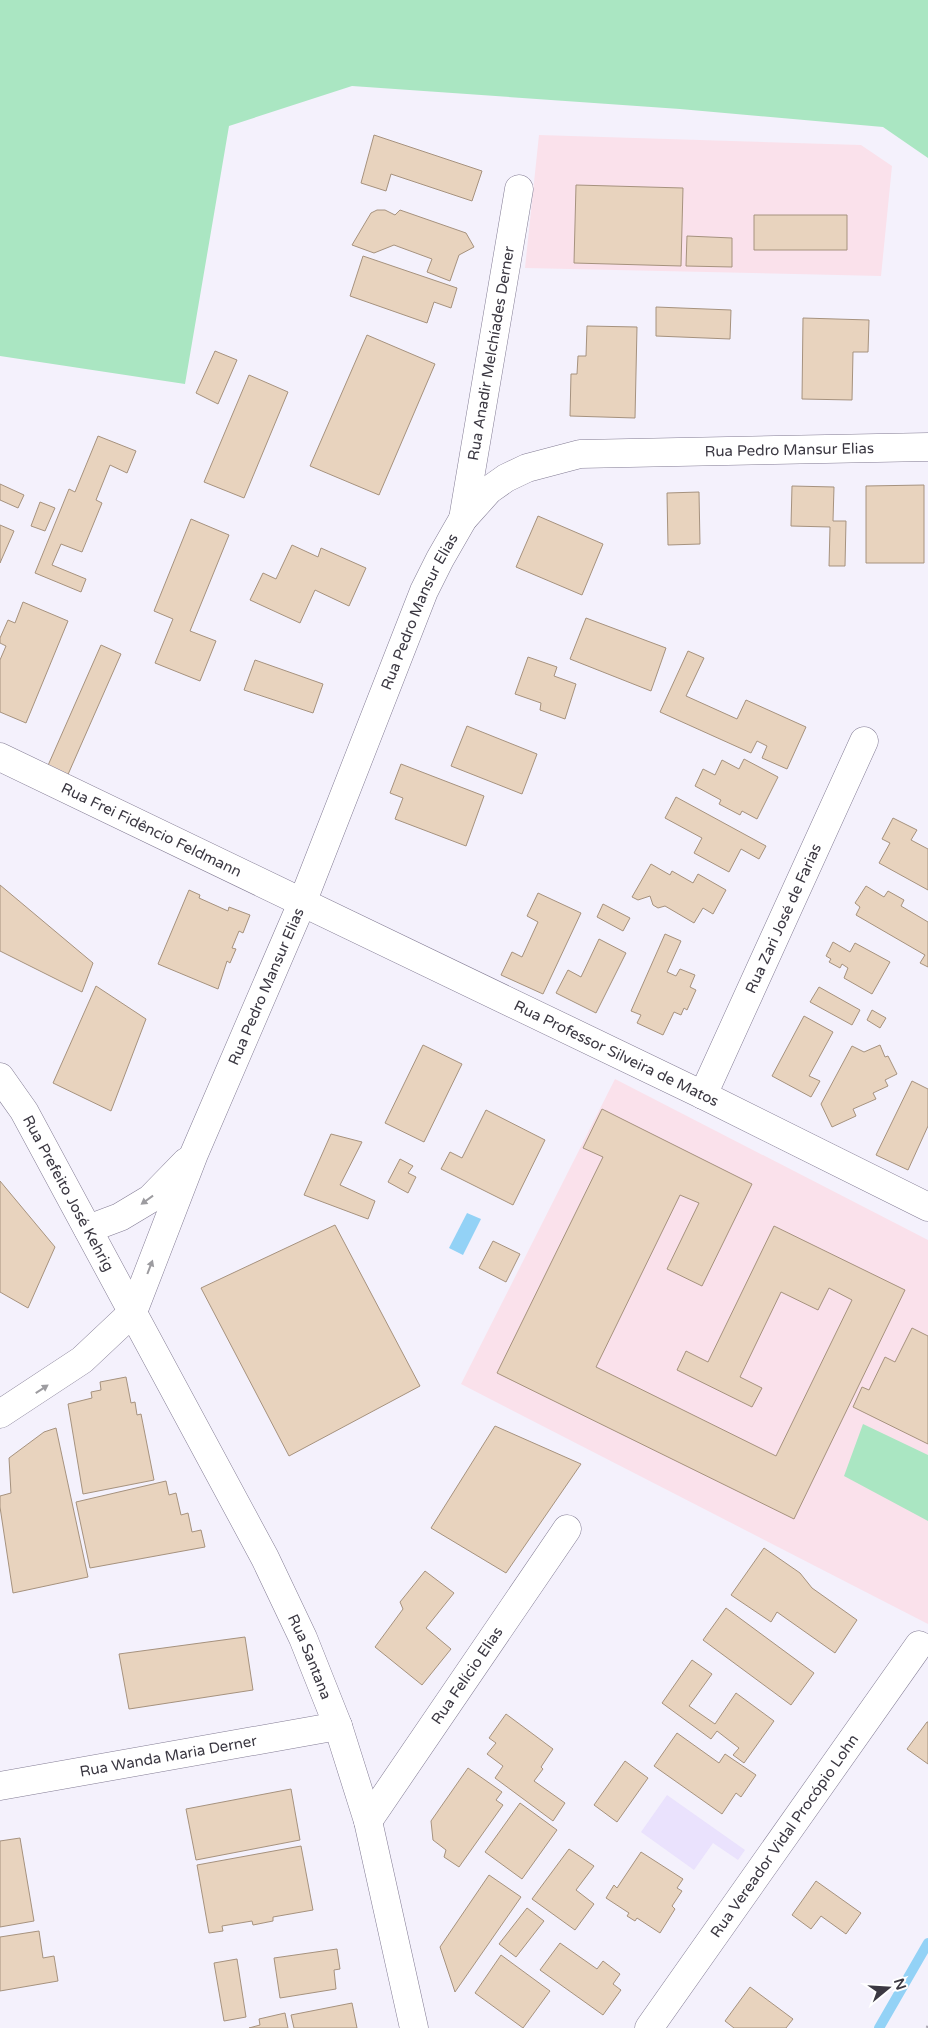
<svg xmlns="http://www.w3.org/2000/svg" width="928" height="2028" font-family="'Varela Round',sans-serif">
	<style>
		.built { fill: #eae2fd }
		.education { fill: #fae1eb }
		.green { fill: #aae6c2 }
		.water { fill: #93d2f6 }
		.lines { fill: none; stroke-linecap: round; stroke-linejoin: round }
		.stream { stroke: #93d2f6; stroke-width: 10 }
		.building { fill: #e8d3be; stroke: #a6927e }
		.minor-casing { stroke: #837c94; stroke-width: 29 }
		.major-casing { stroke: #837c94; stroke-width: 29 }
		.path { stroke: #aaa7b2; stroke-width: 3; stroke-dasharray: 2.5 2.5; stroke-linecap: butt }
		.minor { stroke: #fff; stroke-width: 28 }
		.major { stroke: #fff; stroke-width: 28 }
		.oneway { fill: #9d9ca0 }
		.labels { text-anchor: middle; stroke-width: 4; stroke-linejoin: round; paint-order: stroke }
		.street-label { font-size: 15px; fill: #3b3842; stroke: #fff }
	</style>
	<rect width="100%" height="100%" fill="#f4f1fc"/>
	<!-- built -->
	<path class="built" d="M667,1795l78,55 -7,10 -25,-17 -19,27 -53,-38z"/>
	<!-- education -->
	<path class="education" d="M539,135l322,10 31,21 -11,110 -356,-8z
		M615,1079l313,161v384l-467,-240z"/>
	<!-- green -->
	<path class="green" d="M0,0h928v158l-45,-31 -203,-18 -328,-23 -123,40 -44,258 -185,-28z
		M863,1424l65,31v66l-84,-45z"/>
	<!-- water -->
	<path class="water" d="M467,1213l14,6 -18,36 -14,-7z"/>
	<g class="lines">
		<!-- stream -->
		<path class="stream" d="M879,2028l49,-85"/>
	</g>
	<!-- building -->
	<path class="building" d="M374,135l108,36 -10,30 -81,-27 -5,17 -25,-8z
		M576,185l107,3 -2,78 -107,-3z
		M377,210h8l10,5 5,-5 66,23 8,14 -15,8 -9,26 -23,-9 5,-13 -38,-14 -20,8 -22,-8 19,-32z
		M754,215h93v35h-93z
		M687,236l45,2v29l-46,-1z
		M363,256l94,32 -6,20 -17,-6 -7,21 -77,-27z
		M656,307l75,3 -1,29 -74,-3z
		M803,318l66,2 -1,32h-15l-1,48 -50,-1z
		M587,326l50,1 -2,91 -65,-2 1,-42h6l1,-18h8z
		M367,335l68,29 -56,131 -69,-29z
		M215,351l22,9 -19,44 -22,-11z
		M249,375l39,17 -44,106 -40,-16z
		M98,436l38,15 -9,22 -17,-8 -14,35 6,3 -20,49 -21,-8 -9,21 34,14 -5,13 -46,-19 34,-84 6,3z
		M0,484l24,11 -6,13 -18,-8z
		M924,485v78h-58v-77z
		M792,486l42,1 -1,34h13l-1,45h-16l1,-39 -39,-1z
		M699,492l1,52 -32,1 -1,-52z
		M40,502l15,6 -10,23 -14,-5z
		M538,516l65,28 -21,51 -66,-28z
		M191,519l38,16 -39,96 26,10 -16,40 -45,-18 18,-44 -19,-8z
		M0,525l14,6 -14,32z
		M292,545l26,12 3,-9 45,20 -17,38 -34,-16 -15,33 -50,-23 13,-27 13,6z
		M23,602l45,19 -42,102 -26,-11v-52l6,-14 -6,-3v-5l8,-18 7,3z
		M586,618l80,30 -15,43 -81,-32z
		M101,645l20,9 -55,125 -20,-9z
		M688,651l16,7 -18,38 51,23 9,-19 60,27 -19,42 -25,-11 5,-12 -10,-5 -6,12 -91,-41z
		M528,657l29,10 -3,9 22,8 -11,35 -25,-9 1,-7 -26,-9z
		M255,660l68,24 -10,29 -69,-23z
		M467,726l70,28 -15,40 -71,-28z
		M744,759l34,18 -21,42 -15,-8 -2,4 -21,-11 2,-4 -26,-14 8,-17 12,6 7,-15 17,9z
		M401,764l83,32 -18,50 -71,-27 8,-21 -13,-5z
		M676,797l90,49 -7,13 -18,-10 -12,23 -35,-19 8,-15 -37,-20z
		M893,818l24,12 -6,10 17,9v41l-49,-27 11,-20 -8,-4z
		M651,864l19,11 2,-4 21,12 5,-9 28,16 -13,24 -10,-6 -9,15 -29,-17 -7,2 -5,-3 -3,-9 -12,4 -6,-3z
		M0,885l93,78 -11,29 -82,-41z
		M866,886l18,11 4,-6 16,9 -3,6 27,16v45l-8,-4 5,-8 -69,-40 4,-8 -5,-4z
		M189,890l11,5 -1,3 29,13 1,-4 21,8 -7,18 -4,-2 -7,17 4,1 -6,14 -3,-2 -9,28 -60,-25z
		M538,893l43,20 -38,81 -42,-19 11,-23 10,5 16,-35 -11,-6z
		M603,904l27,14 -7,13 -26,-14z
		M665,934l16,7 -14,31 9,4 4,-7 15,6 -5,12 6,3 -9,20 -3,-2 -3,7 -7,-3 -11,23 -26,-12 4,-8 -10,-4z
		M599,939l27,14 -30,60 -40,-20 12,-23 13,7z
		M833,942l17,10 5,-9 35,19 -18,32 -28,-16 4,-10 -6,-4 -2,4 -11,-6 2,-3 -5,-3z
		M96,986l50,33 -35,92 -58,-28z
		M819,987l41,23 -8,15 -42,-23z
		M872,1010l14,8 -6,10 -13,-8z
		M804,1016l29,16 -24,44 11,5 -9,16 -39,-21z
		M423,1045l39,19 -38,78 -39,-19z
		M880,1045l5,12 3,-1 9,18 -12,6 3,6 -15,7 3,6 -23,10 3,7 -24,11 -11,-23 31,-58 12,6z
		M912,1081l16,8v37l-20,44 -32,-15z
		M602,1109l150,75 -50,102 -35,-17 32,-66 -19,-8 -84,172 180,89 76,-156 -23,-12 -11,22 -37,-18 -41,85 22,11 -10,19 -75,-37 9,-19 22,11 66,-136 131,64 -111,229 -297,-146 106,-216 -20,-9z
		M486,1110l59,30 -32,65 -72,-36 9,-17 12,6z
		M331,1134l31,8 -22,43 35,16 -7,18 -64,-24z
		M400,1159l13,7 -5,7 8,4 -8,16 -20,-11z
		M0,1181l55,66 -27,61 -28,-16z
		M335,1225l85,161 -131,70 -88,-168z
		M493,1241l27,13 -14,28 -27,-14z
		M912,1328l16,8v108l-75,-37 9,-20 7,3 16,-33 10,5z
		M126,1377l5,26 4,-1 2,13 4,-1 13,66 -71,14 -15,-90 24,-6 -1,-6 10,-2 -1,-8z
		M495,1426l86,38 -75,109 -75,-45z
		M56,1428l32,149 -75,16 -13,-86v-11l11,-3 -2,-35 35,-26z
		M166,1481l3,14 7,-2 5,22 7,-2 4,19 9,-2 4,17 -115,21 -14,-66z
		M764,1548l36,25 12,15 45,32 -22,33 -58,-41 -6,10 -40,-27z
		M425,1571l29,22 -28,35 25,21 -29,36 -47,-38 28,-38 -3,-7z
		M726,1608l88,65 -23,32 -88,-65z
		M245,1637l8,53 -124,19 -10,-55z
		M692,1660l20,14 -23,32 26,18 21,-31 38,28 -30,42 -11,-8 6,-7 -22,-17 -6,8 -49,-36z
		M506,1714l47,35 -12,18 2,2 -9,12 31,22 -12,18 -58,-43 8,-12 -16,-12 9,-11 -7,-5z
		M927,1722h1v42l-21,-15z
		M677,1733l42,30 6,-9 31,21 -15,22 -5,-4 -14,21 -68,-48z
		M625,1761l23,17 -31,44 -23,-17z
		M468,1768l34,24 -6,8 7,5 -44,62 -15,-10 2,-7 -13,-10 -2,-19z
		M291,1789l9,51 -104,20 -10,-51z
		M520,1803l37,27 -35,49 -37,-27z
		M20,1838l14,83 -34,6v-86z
		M301,1846l12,64 -40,7v4l-20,4 -1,-4 -30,5 1,5 -14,2 -12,-68z
		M569,1849l25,17 -18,24 18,14 -19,26 -43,-31z
		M641,1852l42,27 -6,9 5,3 -10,15 3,3 -15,24 -23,-15 -2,3 -8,-5 2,-3 -23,-15 8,-13 3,3z
		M489,1875l32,22 -66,95 -15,-45z
		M816,1881l45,32 -15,21 -25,-18 -10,13 -19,-14z
		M527,1908l17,13 -28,36 -17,-13z
		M39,1931l4,27 11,-2 4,25 -58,10v-54z
		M560,1943l37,26 6,-8 17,13 -7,10 8,6 -18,25 -63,-45z
		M337,1949l3,20 -6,1 2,19 -56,9 -6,-40z
		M501,1955l49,36 -27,37 -48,-35z
		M237,1959l9,58 -22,4 -10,-58z
		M750,1987l43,32 -7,9h-52l-9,-7z
		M352,2003l5,25h-63l-3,-13z
		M285,2013l3,15h-39l11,-3 -1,-6z"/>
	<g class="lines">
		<!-- minor casing -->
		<g class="minor-casing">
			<g id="minor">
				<path id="s1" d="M463,519l56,-330"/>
				<path id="s2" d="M0,757l703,338 225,112"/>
				<path id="s3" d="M703,1095l161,-354"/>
				<path id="s4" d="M0,1786l338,-60"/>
				<path id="s5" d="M368,1821l199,-292"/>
				<path id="s6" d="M649,2028l270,-383"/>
			</g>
		</g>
		<!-- major casing -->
		<g class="major-casing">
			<g id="major">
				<path id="s7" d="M0,1077l24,34 241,447 38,80 35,88 30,95 46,207"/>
				<path d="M88,1229l32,-12 30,-18 36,-37"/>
				<path id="s8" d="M0,1414l82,-54 51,-48 61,-158 108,-251 122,-312 16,-32 23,-40 26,-29 17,-12 21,-10 53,-14 348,-7"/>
			</g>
		</g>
		<!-- path -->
		<path class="path" d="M927,2028l1,-2"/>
		<!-- minor -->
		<use href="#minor" class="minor"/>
		<!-- major -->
		<use href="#major" class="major"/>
	</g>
	<!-- one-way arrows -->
	<defs><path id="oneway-solid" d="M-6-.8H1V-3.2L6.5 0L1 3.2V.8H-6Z" transform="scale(1.25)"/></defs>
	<g class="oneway">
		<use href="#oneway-solid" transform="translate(147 1200) rotate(144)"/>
		<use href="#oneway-solid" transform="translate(150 1267) rotate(-69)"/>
		<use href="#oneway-solid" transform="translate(42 1389) rotate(-33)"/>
	</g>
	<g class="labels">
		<!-- street labels -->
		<g class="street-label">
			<text dy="5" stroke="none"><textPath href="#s1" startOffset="168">Rua Anadir Melchíades Derner</textPath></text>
			<text dy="5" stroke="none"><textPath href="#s8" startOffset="1375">Rua Pedro Mansur Elias</textPath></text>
			<text dy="5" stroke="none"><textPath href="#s8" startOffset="925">Rua Pedro Mansur Elias</textPath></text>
			<text dy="5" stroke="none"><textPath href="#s2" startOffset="168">Rua Frei Fidêncio Feldmann</textPath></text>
			<text dy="5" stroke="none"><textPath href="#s3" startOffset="194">Rua Zari José de Farias</textPath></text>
			<text dy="5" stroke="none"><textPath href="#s8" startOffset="520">Rua Pedro Mansur Elias</textPath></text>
			<text dy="5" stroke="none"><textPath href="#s2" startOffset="684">Rua Professor Silveira de Matos</textPath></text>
			<text dy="5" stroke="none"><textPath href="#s7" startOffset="135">Rua Prefeito José Kehrig</textPath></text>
			<text dy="5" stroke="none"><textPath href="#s7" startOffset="658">Rua Santana</textPath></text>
			<text dy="5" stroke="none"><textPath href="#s5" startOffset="176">Rua Felício Elias</textPath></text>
			<text dy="5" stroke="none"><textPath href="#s4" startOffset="171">Rua Wanda Maria Derner</textPath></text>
			<text dy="5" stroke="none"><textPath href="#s6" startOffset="235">Rua Vereador Vidal Procópio Lohn</textPath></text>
		</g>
	</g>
	<!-- north arrow -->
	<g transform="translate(888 1988) rotate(72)" stroke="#ffffff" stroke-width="4" paint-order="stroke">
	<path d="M0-4L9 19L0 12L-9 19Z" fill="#3b3842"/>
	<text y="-8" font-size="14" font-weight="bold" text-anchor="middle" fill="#3b3842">N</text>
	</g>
</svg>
